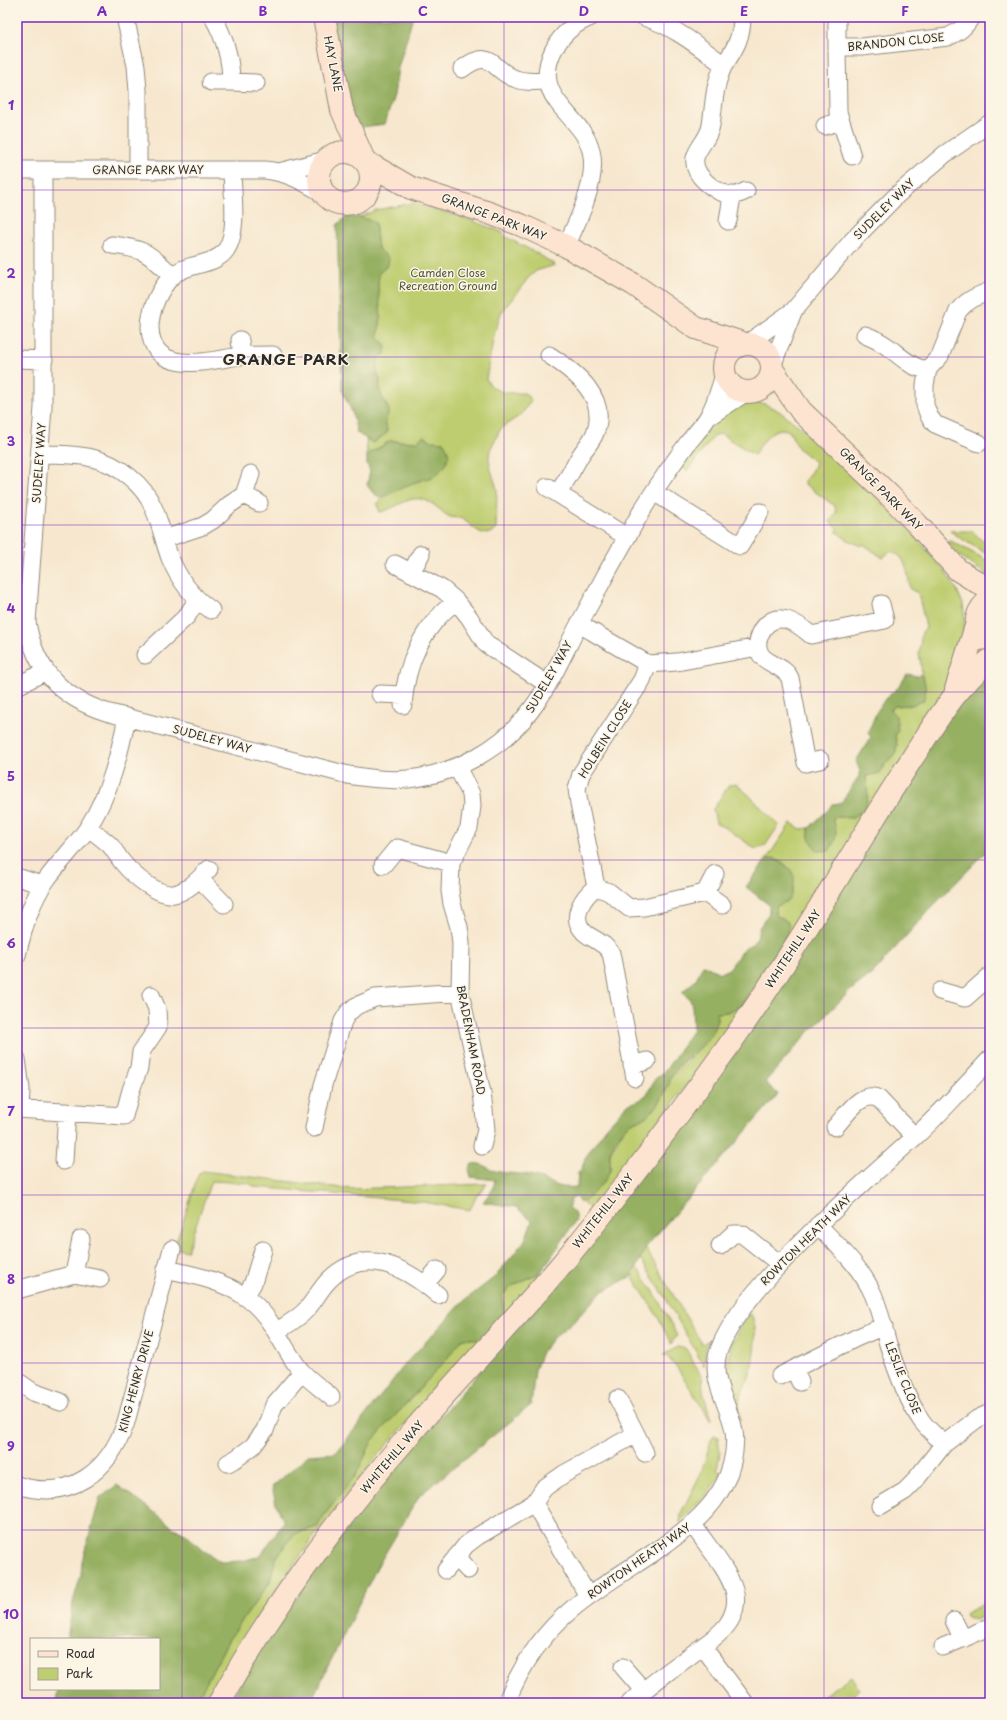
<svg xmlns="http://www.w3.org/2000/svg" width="1007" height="1720" font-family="'Playpen Sans',sans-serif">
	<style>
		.green { fill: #becd70; stroke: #747c4e }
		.forest { fill: #96b062; stroke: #606e46 }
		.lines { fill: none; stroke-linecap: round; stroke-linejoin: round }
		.street-casing { stroke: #91897c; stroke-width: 19 }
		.secondary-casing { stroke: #91897c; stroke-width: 24 }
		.street { stroke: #fff; stroke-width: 17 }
		.secondary { stroke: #fde4d0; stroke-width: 22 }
		.grid { fill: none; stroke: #7b2cbf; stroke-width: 1; stroke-opacity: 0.55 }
		.labels { text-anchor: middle; stroke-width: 3; stroke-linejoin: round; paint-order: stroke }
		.street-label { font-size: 11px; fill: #2b2b2b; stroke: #fcf5e5 }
		.park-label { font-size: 11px; fill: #50543c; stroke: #fcf5e5 }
		.district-label { font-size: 15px; font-weight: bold; letter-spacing: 1px; fill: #2b2b2b; stroke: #fcf5e5 }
		.neatline { fill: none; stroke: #7b2cbf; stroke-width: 1.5 }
		.grid-label { font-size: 13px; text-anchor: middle; font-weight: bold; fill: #7b2cbf }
	</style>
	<rect width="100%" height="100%" fill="#fcf5e5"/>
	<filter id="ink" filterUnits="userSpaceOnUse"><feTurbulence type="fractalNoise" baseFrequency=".025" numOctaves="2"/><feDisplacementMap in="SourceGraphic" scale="8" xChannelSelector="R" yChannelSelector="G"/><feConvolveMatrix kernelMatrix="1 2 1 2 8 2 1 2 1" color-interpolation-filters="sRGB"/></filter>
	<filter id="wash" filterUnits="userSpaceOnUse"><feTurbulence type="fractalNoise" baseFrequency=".012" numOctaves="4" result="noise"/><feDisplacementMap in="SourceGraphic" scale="16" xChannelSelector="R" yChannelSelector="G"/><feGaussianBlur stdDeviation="0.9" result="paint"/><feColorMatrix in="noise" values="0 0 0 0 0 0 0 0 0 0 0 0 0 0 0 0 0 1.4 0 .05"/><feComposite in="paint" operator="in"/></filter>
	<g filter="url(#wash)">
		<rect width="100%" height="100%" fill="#f7e7ce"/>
		<!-- green -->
		<path class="green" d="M413,203l52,15 37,14 4,5 34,18 15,10 -19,6 -7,6 -28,36 -7,22 -8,44c10,16 22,14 39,14l6,7 -9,14 -21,14 -11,22 -1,9 2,11 6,19 -1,40c-13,13 -23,-4 -34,-10 -4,-2 -8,-1 -12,-2 -8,-4 -15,-13 -23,-16 -17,-8 -31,8 -47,11l-3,-7c9,-16 41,-24 58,-29l9,-34 -54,-1 -23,14 -1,-17 7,5 14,-10 -1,-13 3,-10c-6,-11 -11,-17 -9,-30 -4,-7 -4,-14 -2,-23l7,-3 -7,-17 3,-19 -3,-32 1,-13 9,-8 -10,-16 -3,-27 -15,-5 16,-7z
			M754,402l11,2 14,7 32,24 96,92 37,43 12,18 7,16 2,16 -1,13 -16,53 -98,158 -124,188 -133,179 -10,-8 22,-24 5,-8v-18l15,-26 8,-5 15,-6 7,-7 6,-9 11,-24 31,-31 8,-13 6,-12v-7l10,-1 14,-6 48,-74 -13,-17v-8l11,-41 -13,-8 -8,2 25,-37 10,6 8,-1v10l13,13 13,-25 -2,-6 1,-3 19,1c16,-20 14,-17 13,-42l5,-1 13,-7 2,-6 9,-7 2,-10 -7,-35 4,-4 18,-1 13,-22 -4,-9 1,-2 -3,-19 3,-21 3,-2 1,-3 -8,-34 -8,-4c-2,-14 -3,-34 -20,-38l-7,7 -20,-14 -2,2 -15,-7 -10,-8 2,-2 -8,-7 6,-9 -1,-7 -32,-23 12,-17v-4l-16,-13 -10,-18c-17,-8 -26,12 -35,24l-33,-21 -6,1 -28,36 -5,-4c18,-28 37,-59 72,-65z
			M950,531h22l18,17v8l-25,-15z
			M951,541l39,21v15l-29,-20 -14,-15z
			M736,784c16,12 28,28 43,41l-14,21 -10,3 -26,-19 -13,-7 -3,-14 16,-24z
			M203,1171l147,18 137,-5 -11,13 -6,13 -47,-8 -167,-15 -8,-4 -37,-2 -24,70 -9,-2 -1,-9 22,-67z
			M645,1247l57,97 7,-4 -3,8 -2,18 -42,-74 -22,-33z
			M636,1267l17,23 24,45 -6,9 -13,-27 -26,-41z
			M541,1272l-37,44 -2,-20 10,-10z
			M750,1313c10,12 3,50 -1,65 -3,6 -7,13 -9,20 -2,7 0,15 0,22 -17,-44 -20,-67 10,-107z
			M463,1338l14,1 2,3 -101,113 -51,64 -50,69 -72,115h-10l34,-64 41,-57 4,-22 15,-20 8,-7 20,-6 8,-13 31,-39 16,-34 73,-80z
			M678,1347h5l3,2 16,28 1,14 8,30 -35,-55h-1l-8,-10 -4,-1z
			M714,1436l4,1 2,16 -3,17 5,3 -16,23 -26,26 1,-9 20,-40 10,-33z
			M990,1601v11l-15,8 -9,-2 -2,-4z
			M851,1676l9,14 -17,13h-20l-3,-5z"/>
		<!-- forest -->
		<path class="forest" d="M331,17h82l-15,51 -4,27 -9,29 -23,3 -8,-6z
			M346,217h14l15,5 3,27 11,9 -1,7 -9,8 -1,13 3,32 -3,19 8,9 -1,8 -7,3 -1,17 3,6c-2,13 3,19 9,30l-3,10 1,13 -14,10 -16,-10 -5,-21 -10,-22 -5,-165z
			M424,436l8,5 12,1 5,12 -4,12 -10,10 -22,7 -32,15 -8,-5 -6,-8 3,-14 -3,-7v-9l23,-14 26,1z
			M990,669v176l-7,10 -51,52 -59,66 -22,17 -42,42 -44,50 13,12 -132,153 -14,29 -31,16 -23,25 -25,21 -11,14 -7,18 -4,35 -111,90 -43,72 -67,136h-81l25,-43 66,-97 79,-99 168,-192 379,-551z
			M907,674l10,2 4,-2c5,10 6,17 2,27l-11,4 -18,1 -4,4 6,6 2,14 -3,7 2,8 -2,10 -9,7 -6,11 -14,3 2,20 -3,13 -12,9 -19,-1 -1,3c5,14 4,18 -4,31l-12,-1 -8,-12v-10l20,-19 3,-5 9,-1 18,-27 1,-5 -4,-10 15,-24 -3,-4 8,-20 9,-14 14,-12z
			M774,858c4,4 9,5 14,9 10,9 6,21 1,33l-13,7v8l12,7 1,9 -48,75 -14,6 -10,1c1,28 -31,41 -45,62 -2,3 -2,8 -4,12 -5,10 -10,19 -18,27 -7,7 -19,6 -26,15 -5,6 -12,15 -14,23 -1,6 1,13 0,18 -3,11 -19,25 -27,33l-4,-1 -3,-5 -5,2 -2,8 5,5 2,8 -35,52 -29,14 -10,10 2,20 -25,26 -2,-3 -14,-1 -18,23 -73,80 -16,34 -31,39 -8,13 -20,6 -8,7 -14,20 -5,22 -41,57 -34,64h-139l2,-14h101v-50h-92l6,-37 8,-27 1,-14 18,-63 17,-13 45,33 10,9 15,8 13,13 21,14 21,-1 18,-5 24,-34 -8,-18 -4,-17 36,-32 28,-2 71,-91 57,-61 32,-25 29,-36 7,-19 -16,-14 -33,-5 10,-13 2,-9 -24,-3 -2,-8 3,-5c10,-2 14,4 23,7 11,3 23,2 34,4 20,4 25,15 48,12l1,-14 4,-4 3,-11 21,-30 22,-24 12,-4 7,-6 8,-15 10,-8 28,-41 -1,-26 -2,-4 -8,-8 13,-11 8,-16 17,8 9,-4 14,-20 9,-5 5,-6 2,-10 10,-15v-8l-23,-18 20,-27z"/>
	</g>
	<g filter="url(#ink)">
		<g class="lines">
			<!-- street casing -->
			<g class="street-casing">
				<path id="street" d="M125,17l11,49 2,25v79
					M213,17c12,21 18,41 18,65l25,1
					M644,17c30,9 55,30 80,48 -10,19 -10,40 -13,60 -2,14 -13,21 -16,33 -3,18 21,35 36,37 4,1 11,-2 15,-4
					M837,17v30
					M724,65c11,-16 18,-28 18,-48
					M462,69c30,-23 30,2 54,10 10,4 21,2 31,2
					M211,82h20
					M825,126l15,-5
					M852,156l-14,-44 -1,-65h25l86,-10c10,-5 17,-9 23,-20
					M17,170h248c22,2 39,12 58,23
					M43,170v237l-16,215c7,47 35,76 79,90l242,63c20,3 40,6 60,4 48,-5 95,-31 123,-69 19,-25 32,-55 46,-82 20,-38 41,-76 63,-114 14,-24 31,-48 47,-70 7,-9 15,-17 21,-27 8,-13 12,-30 17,-45
					M232,170c0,22 7,61 -6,80 -12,17 -39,12 -54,26 -13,14 -22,33 -22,52 2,49 59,33 89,28 11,-1 23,-1 34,-1
					M279,172l47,-12
					M728,221l4,-25
					M112,245c34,4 36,8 61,31
					M566,246c12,-25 30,-62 26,-90 -5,-41 -63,-54 -39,-105 8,-16 22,-28 38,-34
					M865,335c8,3 16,7 23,12 10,7 26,24 40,22
					M240,340l2,16
					M748,343l45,-32 59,-70 45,-46 48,-41 45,-31
					M549,355c26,17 60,42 46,78 -3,8 -10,15 -15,23 -7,13 -14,25 -22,37
					M17,359l27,1
					M772,366l21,-54
					M708,417l40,-26
					M979,443l-44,-19 -6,-8 -4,-11v-20l3,-16 12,-13 18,-45c9,-11 19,-15 32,-20
					M40,454c17,0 36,0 52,4 26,6 52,26 62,51 7,16 10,33 16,49 9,22 22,39 41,52
					M547,487l80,50
					M654,492l86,54 20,-34
					M244,495l15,8
					M164,539l39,-13 10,-6 16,-15 15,-10 7,-21
					M395,564l47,25 14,12
					M411,573l10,-19
					M579,624l69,40 -6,16 -61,94 -4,15 2,14 17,84
					M145,655l42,-39 10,-16
					M648,664l29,-2 81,-15
					M17,686l29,-15
					M380,694l24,1
					M403,705c3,-43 19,-78 53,-104l13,16 17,27 61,40
					M820,760l-14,3 -16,-85c-7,-15 -30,-13 -32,-31 -1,-6 2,-13 5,-18 14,-20 34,-6 48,6l74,-15 -4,-16
					M457,767l14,27 1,12 -3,22 -18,35 -1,28 2,13 7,23 2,16 -1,49 22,101 2,17 2,20 -4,16
					M88,828c8,5 15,11 22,17 5,6 8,12 13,18 10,12 34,33 51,31 14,-3 25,-15 35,-25
					M383,865l14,-17 54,15
					M17,877l25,8
					M200,879l24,25
					M705,893l17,12
					M17,955c6,-25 14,-55 30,-76 13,-18 30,-34 42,-53 21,-34 30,-70 38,-109
					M940,991l25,7 25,-22
					M17,1059l4,30 -1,20
					M632,1065l15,-4
					M635,1078l-24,-125c-3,-3 -5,-7 -9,-9 -6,-5 -13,-7 -18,-12 -15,-15 -1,-35 12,-45l13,5 20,16 15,-1 61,-14 10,-19
					M17,1109l107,7 7,-26 8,-22 2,-16 17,-25 -1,-18 -6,-14
					M835,1127c11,-11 26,-38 44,-28l36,38
					M314,1128l9,-43 20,-64 5,-8 8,-7 19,-8 85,-6
					M64,1161l3,-49
					M818,1225c20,21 43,42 55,69 7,16 10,33 15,50 8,25 18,54 33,76 6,9 15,16 23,24l-31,39 -8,8 -25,15
					M720,1246l13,-12h9l38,30
					M166,1269c27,6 55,11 78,27 28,18 37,50 57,75 8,9 20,17 30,26
					M74,1274l26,5
					M425,1284l12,-14
					M17,1290l57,-16 7,-35
					M245,1297l8,-14 10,-33
					M277,1331c10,-6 22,-13 30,-22 8,-9 13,-20 22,-29 36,-36 77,-12 109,15
					M794,1369l6,13
					M780,1376l76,-38 28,-12
					M17,1381l16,11 28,10
					M618,1399l18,35
					M944,1444l33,-25 13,-6
					M228,1463l9,-5 16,-12 12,-16 9,-25 28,-33
					M17,1485c53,17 92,-13 109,-63l46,-173
					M534,1503l10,-15 20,-14 72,-40 9,19
					M456,1557l12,13
					M446,1570l20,-25 12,-9 56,-33 54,93
					M954,1621l9,18
					M703,1647l42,56
					M943,1647l47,-20
					M623,1667l20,23
					M506,1703c14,-35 36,-69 66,-94 25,-21 54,-38 81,-56 24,-17 50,-34 66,-60 11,-17 18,-41 15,-62 -5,-29 -28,-54 -13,-86 11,-26 30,-49 49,-70 45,-50 96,-94 146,-139 26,-24 50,-51 74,-77
					M630,1703c19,-19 43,-34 65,-51 11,-8 24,-16 32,-27 7,-9 11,-23 7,-35 -7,-23 -29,-46 -42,-67"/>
			</g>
			<!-- secondary casing -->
			<g class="secondary-casing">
				<path id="secondary" d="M324,17l18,93 22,50
					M319 178a26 26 0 1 1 52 0a26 26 0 1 1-52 0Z
					M366,162l45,26 78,25 32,12 45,21 67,38 63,44 49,16
					M724 368a24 24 0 1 1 48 0a24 24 0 1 1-48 0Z
					M772,369l29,42 89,85 27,28 41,46 32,20
					M981,639c-8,-14 -5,-30 9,-39
					M956,689l20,-63
					M219,1703c54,-97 120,-187 193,-271 48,-56 100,-109 148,-166 59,-70 113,-144 167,-218 53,-74 100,-153 148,-231 16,-26 33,-52 49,-77 19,-30 38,-58 66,-80"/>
			</g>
			<!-- street -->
			<use href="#street" class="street"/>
			<!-- secondary -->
			<use href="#secondary" class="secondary"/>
		</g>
	</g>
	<!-- grid -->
	<path class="grid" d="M182,17v1686M343,17v1686M504,17v1686M664,17v1686M824,17v1686M17,190h973M17,357h973M17,525h973M17,692h973M17,860h973M17,1028h973M17,1195h973M17,1363h973M17,1530h973"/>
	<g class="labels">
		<!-- street labels -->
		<g class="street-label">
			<text transform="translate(896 42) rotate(-6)" y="4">BRANDON CLOSE</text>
			<text transform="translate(333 64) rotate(79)" y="4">HAY LANE</text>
			<text x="148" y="174">GRANGE PARK WAY</text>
			<text transform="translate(884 209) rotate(-45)" y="4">SUDELEY WAY</text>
			<text transform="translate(494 217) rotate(21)" y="4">GRANGE PARK WAY</text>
			<text transform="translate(39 463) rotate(-86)" y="4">SUDELEY WAY</text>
			<text transform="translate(881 489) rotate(45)" y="4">GRANGE PARK WAY</text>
			<text transform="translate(549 677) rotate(-60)" y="4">SUDELEY WAY</text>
			<text transform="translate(212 739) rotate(15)" y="4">SUDELEY WAY</text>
			<text transform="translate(605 739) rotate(-58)" y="4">HOLBEIN CLOSE</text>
			<text transform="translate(793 949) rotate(-57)" y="4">WHITEHILL WAY</text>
			<text transform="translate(471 1040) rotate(79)" y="4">BRADENHAM ROAD</text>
			<text transform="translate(603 1211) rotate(-52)" y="4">WHITEHILL WAY</text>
			<text transform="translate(806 1240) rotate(-45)" y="4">ROWTON HEATH WAY</text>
			<text transform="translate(903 1378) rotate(68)" y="4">LESLIE CLOSE</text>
			<text transform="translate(136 1381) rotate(-75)" y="4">KING HENRY DRIVE</text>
			<text transform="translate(392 1457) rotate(-50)" y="4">WHITEHILL WAY</text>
			<text transform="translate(639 1561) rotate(-35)" y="4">ROWTON HEATH WAY</text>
		</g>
		<!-- park labels -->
		<g class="park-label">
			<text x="448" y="277">Camden Close<tspan x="448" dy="13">Recreation Ground</tspan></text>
		</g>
		<!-- district labels -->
		<g class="district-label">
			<text x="286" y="365">GRANGE PARK</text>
		</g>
	</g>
	<!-- margin -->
	<rect width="1007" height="1720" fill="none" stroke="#fcf5e5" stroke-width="44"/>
	<!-- legend -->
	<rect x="30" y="1638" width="130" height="52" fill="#fcf5e5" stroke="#a8a49b"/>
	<rect x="38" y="1651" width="20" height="6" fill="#fde4d0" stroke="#a8a49b"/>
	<text x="66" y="1658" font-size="12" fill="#2b2b2b">Road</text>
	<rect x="38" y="1668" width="20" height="12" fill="#becd70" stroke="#a8a49b"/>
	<text x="66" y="1678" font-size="12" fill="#2b2b2b">Park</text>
	<rect x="22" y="22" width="963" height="1676" class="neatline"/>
	<g class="grid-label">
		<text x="102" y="16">A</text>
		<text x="263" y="16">B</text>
		<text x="423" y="16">C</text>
		<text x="584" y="16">D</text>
		<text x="744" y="16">E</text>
		<text x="905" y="16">F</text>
		<text x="11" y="110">1</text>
		<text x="11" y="278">2</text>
		<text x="11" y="446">3</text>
		<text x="11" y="613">4</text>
		<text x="11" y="781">5</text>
		<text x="11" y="948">6</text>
		<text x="11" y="1116">7</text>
		<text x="11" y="1284">8</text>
		<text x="11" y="1451">9</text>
		<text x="11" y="1619">10</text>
	</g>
</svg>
